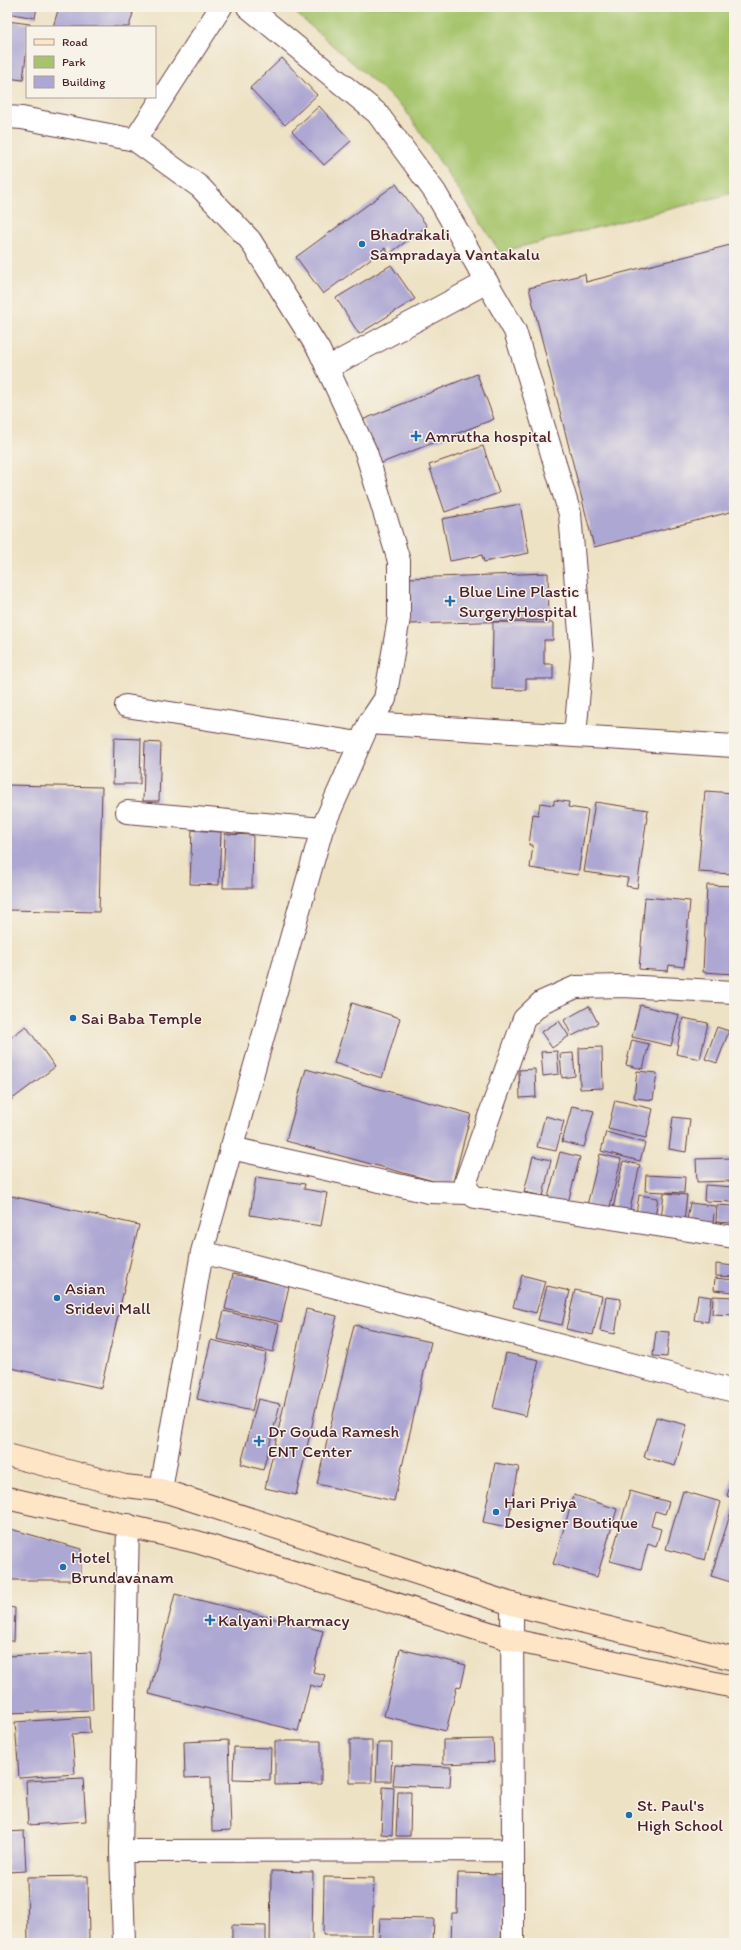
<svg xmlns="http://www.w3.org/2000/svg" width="741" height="1950" font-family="Itim,sans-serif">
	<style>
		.green { fill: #a5c46b; stroke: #78724b }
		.building { fill: #ada7d3 }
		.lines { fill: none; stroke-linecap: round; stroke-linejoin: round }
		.street-casing { stroke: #633c42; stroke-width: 24 }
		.secondary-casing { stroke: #633c42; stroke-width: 24 }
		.street { stroke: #fff; stroke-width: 22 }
		.secondary { stroke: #fde5c5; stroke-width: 22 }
		.poi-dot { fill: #1f6fb2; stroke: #f7f3e8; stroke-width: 1.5 }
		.labels { text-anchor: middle; stroke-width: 3; stroke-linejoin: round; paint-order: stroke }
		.poi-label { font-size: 17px; fill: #4a1f2b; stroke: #f7f3e8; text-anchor: start }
	</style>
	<rect width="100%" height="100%" fill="#f7f3e8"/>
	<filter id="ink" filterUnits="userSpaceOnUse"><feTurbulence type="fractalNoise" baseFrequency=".025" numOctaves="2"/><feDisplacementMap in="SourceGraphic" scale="8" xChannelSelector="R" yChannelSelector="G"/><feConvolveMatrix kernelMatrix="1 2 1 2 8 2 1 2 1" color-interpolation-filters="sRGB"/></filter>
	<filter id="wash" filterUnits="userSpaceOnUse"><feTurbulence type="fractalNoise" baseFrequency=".012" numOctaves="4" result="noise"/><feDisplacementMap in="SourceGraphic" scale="16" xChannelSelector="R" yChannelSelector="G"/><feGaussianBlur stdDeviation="0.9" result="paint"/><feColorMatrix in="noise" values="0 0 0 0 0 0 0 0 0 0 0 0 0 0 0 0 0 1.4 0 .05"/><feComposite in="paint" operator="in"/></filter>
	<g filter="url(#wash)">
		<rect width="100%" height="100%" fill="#eee2c5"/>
		<!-- green -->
		<path class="green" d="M289,7h445v186l-234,59 -96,-144z"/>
		<g id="blocks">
			<!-- building -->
			<path class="building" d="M7,7h30l-2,11 -28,-5z
				M59,7h58l16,6 -4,14h-76z
				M7,21l23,3v3h-3v21l-4,32 -16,-2z
				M282,58l35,37 -32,30 -35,-37z
				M319,106l32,35 -27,24 -32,-34z
				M396,184l31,42 -38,28 -4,-6 -62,46 -27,-37z
				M734,244v267l-140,36 -65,-259 56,-14 1,8z
				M391,265l24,34 -56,35 -23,-36z
				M477,374l17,45 -115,45 -17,-44z
				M483,446l16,47 -54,19 -16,-47z
				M520,504l9,49 -45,9 -2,-7 -32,6 -8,-42z
				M548,573l1,47 -140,4 -1,-46z
				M493,622l60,1v17h-9v24h9v15h-27v11l-34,-1z
				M114,738l27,1 -1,45h-27z
				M145,742l16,1 -2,58h-16z
				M7,785l95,2 -3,125 -92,-2z
				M705,791l29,2v81l-36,-2z
				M554,800l15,2 -1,5 20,3 -10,65 -48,-7 3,-23h-4l4,-31 5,1 2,-12 14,2z
				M595,802l53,8 -11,78 -11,-2 2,-8 -44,-6z
				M192,830l29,2 -2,53 -29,-1z
				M225,834l28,1 -1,53h-29z
				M707,885l27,1v88l-31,-2z
				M645,897l45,4 -6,66 -15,-2 -1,6 -29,-2z
				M352,1003l48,15 -18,60 -48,-15z
				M640,1005l39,10 -8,31 -39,-9z
				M589,1006l9,17 -26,13 -8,-16z
				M683,1018l25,5 -8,36 -24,-5z
				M559,1021l10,15 -17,12 -11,-16z
				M26,1026l29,41 -48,36v-63z
				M717,1027l12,4 -12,32 -12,-4z
				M632,1040l17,4 -6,25 -17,-4z
				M602,1047l1,41 -23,1 -1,-41z
				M557,1051l2,23 -16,2 -2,-24z
				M573,1053l2,23 -13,2 -2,-24z
				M306,1069l165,45 -19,72 -166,-45z
				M535,1069l1,28 -16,1 -1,-28z
				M637,1071l20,2 -4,27 -19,-2z
				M615,1100l38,9 -7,29 -38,-9z
				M572,1106l22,5 -10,36 -22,-5z
				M545,1116l19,5 -8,30 -19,-4z
				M673,1117l17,2 -4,33 -17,-3z
				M606,1132l39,11 -5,18 -39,-10z
				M560,1152l20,5 -13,49 -20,-5z
				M600,1154l21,5 -12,52 -22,-6z
				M533,1156l18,4 -8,36 -19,-4z
				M734,1158v23l-37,1 -1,-23z
				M623,1161l17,4 -11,48 -16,-4z
				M646,1175l39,2 -1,16 -39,-2z
				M256,1177l49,7 -1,5 23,4 -6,33 -71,-11z
				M705,1185l29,2v15l-30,-1z
				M664,1193l23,2 -3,26 -23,-2z
				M7,1195l132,30 -38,163 -94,-21z
				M639,1195l19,3 -3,19 -19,-3z
				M690,1203l25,3 -2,17 -26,-3z
				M717,1205l17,1v17l-18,-1z
				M716,1264l18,2v11l-18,-1z
				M233,1274l56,12 -8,36 -56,-13z
				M522,1275l23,6 -9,32 -23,-6z
				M715,1278l19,2 -1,12 -19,-2z
				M547,1286l23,5 -8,34 -24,-5z
				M575,1290l27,6 -9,39 -27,-6z
				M698,1295l13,2 -3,25 -14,-2z
				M713,1296l21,1v18l-22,-1z
				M606,1297l15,2 -6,35 -15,-3z
				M306,1309l31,7 -41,179 -31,-7z
				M224,1311l55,13 -6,28 -56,-13z
				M354,1325l77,17 -37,159 -77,-17z
				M656,1331l13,1 -2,25 -14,-1z
				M211,1340l55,13 -14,58 -55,-12z
				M506,1353l33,7 -13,56 -33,-8z
				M258,1399l22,5 -17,66 -22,-6z
				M656,1417l31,8 -12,41 -31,-9z
				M495,1463l24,4 -12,60 -24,-5z
				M734,1473v25l-7,-2z
				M630,1491l39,11 -4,12 -10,-3 -4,15 10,3 -5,18 -8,-3 -7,25 -31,-8z
				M683,1491l38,11 -16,58 -39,-11z
				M574,1495l43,14 -20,68 -44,-13z
				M734,1502v81l-23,-7z
				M7,1528l74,21v31h-74z
				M175,1594l148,37 -10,41 12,3 -4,13 -11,-3 -12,46 -149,-37z
				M7,1607l8,1 -1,33h-7z
				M400,1649l66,16 -5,22 -4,-1 -11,45 -62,-15z
				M91,1652l2,58 -86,3v-57z
				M89,1717l1,16 -18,1 3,40 -56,4 -4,-56z
				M493,1739l1,23 -51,2v-24z
				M228,1740l3,90 -19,1 -1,-54 -26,1 -1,-36z
				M350,1740h22v43h-22z
				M275,1741h46v43l-46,1z
				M378,1743h14l-1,38h-15z
				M234,1747l37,1 -1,32 -37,-1z
				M395,1765l56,2 -1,20 -57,-2z
				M83,1778l3,43 -58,4 -2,-44z
				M383,1787l11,1 -2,47 -11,-1z
				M398,1792h13l-1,44h-14z
				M24,1831l2,40 -19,1v-40z
				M271,1871l42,1 -1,71h-42z
				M458,1873l45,1 -2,69h-50l1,-30h5z
				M88,1876l1,67h-61l-1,-66z
				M324,1877l50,1 -2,57h-49z
				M380,1918l54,1 -1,24h-54z
				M232,1925l34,1v17h-34z
				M221,1939l1,4h-34v-1z"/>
		</g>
	</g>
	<g filter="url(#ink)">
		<use href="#blocks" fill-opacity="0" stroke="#633c42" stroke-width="1"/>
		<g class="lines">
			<!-- street casing -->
			<g class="street-casing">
				<path id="street" d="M248,7l129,106 58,79 80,139 55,183 12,142 -7,80
					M7,117l15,1 113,22 65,47 50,53 69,110 47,102 33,109v57l-14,81 -16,24
					M135,140l86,-133
					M327,368l160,-86
					M126,706l233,37
					M127,812l195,17
					M734,992l-111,-6 -47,1 -34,15 -18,17 -58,162c0,8 3,12 9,16l259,40
					M231,1148l198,44 40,1
					M202,1252l532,139
					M161,1490l41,-238 120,-423 47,-106 365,23
					M121,1851l392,-1 -1,-246
					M124,1943l-3,-92 7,-326
					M513,1943v-93"/>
			</g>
			<!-- secondary casing -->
			<g class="secondary-casing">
				<path id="secondary" d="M7,1455l118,31 36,4 351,114 222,55
					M7,1498l190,44 315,98 222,47"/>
			</g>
			<!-- street -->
			<use href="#street" class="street"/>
			<!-- secondary -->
			<use href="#secondary" class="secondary"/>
		</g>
	</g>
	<!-- markers -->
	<g class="poi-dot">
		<circle cx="362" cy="244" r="4"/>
		<path d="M414 430h4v4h4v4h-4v4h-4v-4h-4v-4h4z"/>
		<path d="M448 595h4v4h4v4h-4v4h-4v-4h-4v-4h4z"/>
		<circle cx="73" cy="1018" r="4"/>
		<circle cx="57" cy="1298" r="4"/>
		<path d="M257 1435h4v4h4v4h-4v4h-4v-4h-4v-4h4z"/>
		<circle cx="496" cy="1512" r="4"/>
		<circle cx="63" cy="1567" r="4"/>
		<path d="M208 1614h4v4h4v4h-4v4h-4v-4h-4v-4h4z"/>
		<circle cx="629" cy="1815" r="4"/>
	</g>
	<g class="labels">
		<!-- poi labels -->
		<g class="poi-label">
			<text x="370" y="240">Bhadrakali<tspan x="370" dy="20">Sampradaya Vantakalu</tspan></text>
			<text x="425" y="442">Amrutha hospital</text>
			<text x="459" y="597">Blue Line Plastic<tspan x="459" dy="20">SurgeryHospital</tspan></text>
			<text x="81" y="1024">Sai Baba Temple</text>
			<text x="65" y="1294">Asian<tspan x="65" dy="20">Sridevi Mall</tspan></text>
			<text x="268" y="1437">Dr Gouda Ramesh<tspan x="268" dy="20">ENT Center</tspan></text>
			<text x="504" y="1508">Hari Priya<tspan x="504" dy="20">Designer Boutique</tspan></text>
			<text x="71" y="1563">Hotel<tspan x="71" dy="20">Brundavanam</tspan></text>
			<text x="218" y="1626">Kalyani Pharmacy</text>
			<text x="637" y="1811">St. Paul's<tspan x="637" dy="20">High School</tspan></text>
		</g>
	</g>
	<!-- margin -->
	<rect width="741" height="1950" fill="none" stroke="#f7f3e8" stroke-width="24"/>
	<!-- legend -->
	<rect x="26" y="26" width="130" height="72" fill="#f7f3e8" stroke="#b29e9c"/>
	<rect x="34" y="39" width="20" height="6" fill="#fde5c5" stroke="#b29e9c"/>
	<text x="62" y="46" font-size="12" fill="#4a1f2b">Road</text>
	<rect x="34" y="56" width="20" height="12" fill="#a5c46b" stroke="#b29e9c"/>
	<text x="62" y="66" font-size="12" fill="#4a1f2b">Park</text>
	<rect x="34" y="76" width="20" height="12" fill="#ada7d3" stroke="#b29e9c"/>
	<text x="62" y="86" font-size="12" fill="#4a1f2b">Building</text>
</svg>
